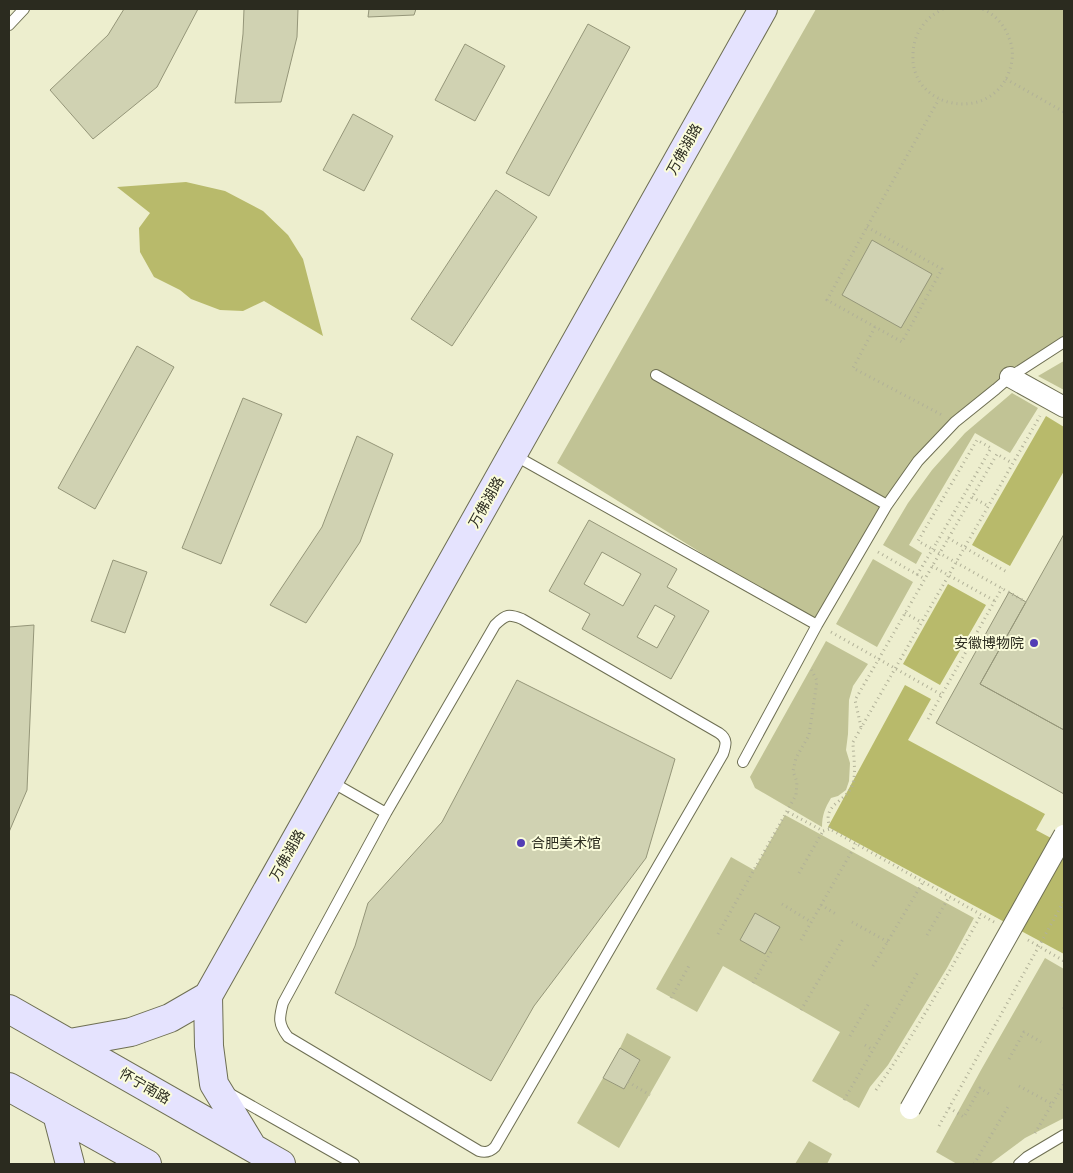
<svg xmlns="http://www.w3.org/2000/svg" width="1073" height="1173" font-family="Overpass,'Noto Sans SC',sans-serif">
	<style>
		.green { fill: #c1c395 }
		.water { fill: #b8ba6b }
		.building { fill: #d0d2b2; stroke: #959679; fill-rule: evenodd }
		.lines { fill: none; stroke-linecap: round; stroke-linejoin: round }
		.lane-casing { stroke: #6e6f53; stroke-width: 12 }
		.street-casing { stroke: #6e6f53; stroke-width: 22 }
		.secondary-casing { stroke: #6e6f53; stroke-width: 30 }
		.path { stroke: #b1b198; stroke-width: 3; stroke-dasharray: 1 4; stroke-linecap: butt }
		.lane { stroke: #fff; stroke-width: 10 }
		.street { stroke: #fff; stroke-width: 20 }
		.secondary { stroke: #e5e3fe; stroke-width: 28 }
		.street-bridge-casing { stroke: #6e6f53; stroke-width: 22; stroke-linecap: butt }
		.path-bridge { stroke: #b1b198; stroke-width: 3; stroke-dasharray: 1 4; stroke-linecap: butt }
		.street-bridge { stroke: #fff; stroke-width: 20 }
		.poi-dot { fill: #533db5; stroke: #fafcdb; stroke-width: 2 }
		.labels { text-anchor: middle; stroke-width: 4; stroke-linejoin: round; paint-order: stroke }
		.street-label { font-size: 14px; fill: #2b2b1f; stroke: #fafcdb }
		.poi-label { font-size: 14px; fill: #2b2b1f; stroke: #fafcdb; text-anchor: end }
	</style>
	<rect width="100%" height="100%" fill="#edeece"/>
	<!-- green -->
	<path class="green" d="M816,9h248v333l-68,47 -78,72 -101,164 -260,-162z
		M1064,361v29l-26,-14 24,-14z
		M1012,393l26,15 -28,45 -35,-20 -66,112 13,8 -6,11 -33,-19 25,-42 24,-33 33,-37z
		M873,559l40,23 -36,65 -41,-23z
		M826,641l42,23 -15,22 -4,14 -1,34 -2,16 4,13 -1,18 -3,9 -8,6 -7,2c-6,10 -9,17 -9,29l-67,-39 -5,-11z
		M785,815l189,103 -27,50 -59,97 -18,22 -11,21 -47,-27 28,-49 -117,-66 -26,46 -41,-23 75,-132 23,13z
		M1045,958l19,11v149l-39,20 -35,26h-33l-21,-12 45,-82z
		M627,1033l44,24 -52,91 -42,-25 26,-45 21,11 16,-28 -20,-13z
		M809,1141l23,13 -5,10h-32z"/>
	<!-- water -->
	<path class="water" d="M186,182l39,9 38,20 25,24 15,24 20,77 -59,-35 -21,10 -23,-1 -29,-11 -11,-9 -26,-13 -14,-25 -1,-24 11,-15 -33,-26z
		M1046,416l18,11v44l-54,95 -38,-21z
		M948,584l38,21 -46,80 -37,-21z
		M905,685l26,14 -23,41 137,74 -9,16 28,15v109l-236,-127z"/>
	<!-- building -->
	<path class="building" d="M124,9h74l-41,78 -64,52 -43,-49 58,-55z
		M244,9h54l-1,28 -16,65 -46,1 8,-69z
		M369,9h47l-2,6 -46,2z
		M588,24l42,23 -81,149 -43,-23z
		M465,44l40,22 -30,55 -40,-21z
		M353,114l40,22 -29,55 -41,-21z
		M496,190l41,27 -85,129 -41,-27z
		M872,240l60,34 -31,54 -59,-33z
		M137,346l37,21 -79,142 -37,-21z
		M243,398l39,16 -61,150 -39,-16z
		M357,436l36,18 -33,88 -54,81 -36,-18 52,-78z
		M589,520l88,49 -10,18 42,24 -38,68 -89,-50 8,-15 -41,-23zM602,552l39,22 -18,32 -39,-22zM655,605l20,11 -18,32 -20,-11z
		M1064,534v196l-84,-46z
		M113,560l34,12 -22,61 -34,-12z
		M1009,592l17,10 -46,82 84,46v64l-128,-71z
		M34,625l-7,165 -18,42v-205z
		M517,680l158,79 -29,99 -112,148 -43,75 -156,-88 20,-47 13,-43 74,-81z
		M755,913l25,14 -15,27 -25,-14z
		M620,1048l20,12 -16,29 -21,-11z"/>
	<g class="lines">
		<!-- lane casing -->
		<g class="lane-casing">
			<path id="lane" d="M9,25l15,-16
				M656,375l231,130
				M514,455l303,170 70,-120 31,-44 37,-39 41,-33 14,-12 54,-35
				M743,762l74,-137
				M330,781l56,32 -103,190c-4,15 -5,21 5,34l191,114c7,2 11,1 16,-4l228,-393c3,-9 5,-15 -4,-21l-197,-114c-13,-5 -16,-5 -27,6l-109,188
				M227,1092l127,72
				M1019,1164l8,-7 37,-22"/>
		</g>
		<!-- street casing -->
		<g class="street-casing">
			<path id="street" d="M1010,377l54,30"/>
		</g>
		<!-- secondary casing -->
		<g class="secondary-casing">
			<path id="secondary" d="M208,996l555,-987
				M9,1009l272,155
				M70,1043l61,-11 39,-14 38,-22 1,50 5,38 37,61
				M9,1087l138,77
				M57,1114l13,50"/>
		</g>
		<!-- path -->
		<path class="path" d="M943,9c-18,9 -29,24 -30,44 -4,56 77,71 96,19 4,-11 5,-23 0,-34 -4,-12 -14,-24 -27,-29
			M1006,79l58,33
			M867,227l75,42 -40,73 -75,-42 40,-73 72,-128
			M875,327l-22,41 89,47
			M972,497l16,9
			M948,538l59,34
			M878,552l47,27
			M932,566l63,35
			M917,575l20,-33
			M905,613l16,9
			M831,632l111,63
			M928,719l74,-131
			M861,727l-6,-27 142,-246 15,9
			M788,812l35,19 7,-2
			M799,873l24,-42
			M782,904l29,18
			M821,905l15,9
			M852,922l36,20
			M994,922l-164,-93c-1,-5 -3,-11 -1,-16 4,-11 17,-14 23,-27 5,-13 1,-30 1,-44l187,-326
			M718,934l78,-139 1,-13 -4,-11 3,-13 13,-23 8,-54 -6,-12
			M927,935l22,-38
			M801,940l55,-96
			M1028,940l36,21
			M873,966l50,-84
			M753,983l19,-33
			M671,998l19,-34
			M1063,1009l1,-1
			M801,1010l42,-71
			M850,1036l19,-33
			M865,1045l8,5
			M1009,1059l15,-27 17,10
			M628,1082l22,13
			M1019,1086l33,18
			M876,1090c39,-56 72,-116 105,-175
			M844,1100l74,-128
			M949,1108l15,9 16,-29 9,6
			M939,1126l125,-225
			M1035,1133l29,-49
			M974,1164l35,-59"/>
		<!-- lane -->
		<use href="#lane" class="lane"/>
		<!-- street -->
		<use href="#street" class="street"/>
		<!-- secondary -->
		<use href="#secondary" class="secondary"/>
		<!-- street-bridge casing -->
		<g class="street-bridge-casing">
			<path id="street-bridge" d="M910,1109l154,-274"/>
		</g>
		<!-- path-bridge -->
		<path class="path-bridge" d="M937,542l54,-94 -14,-8 -59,101 108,61"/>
		<!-- street-bridge -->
		<use href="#street-bridge" class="street-bridge"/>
	</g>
	<!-- markers -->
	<g class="poi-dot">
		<circle cx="1034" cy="643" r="5"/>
		<circle cx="521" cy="843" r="5"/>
	</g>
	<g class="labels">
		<!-- street labels -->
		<g class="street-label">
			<text transform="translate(684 149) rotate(-61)" y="5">万佛湖路</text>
			<text transform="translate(486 502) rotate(-61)" y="5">万佛湖路</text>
			<text transform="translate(287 855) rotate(-61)" y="5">万佛湖路</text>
			<text transform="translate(145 1086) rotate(30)" y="5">怀宁南路</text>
		</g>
		<!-- poi labels -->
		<g class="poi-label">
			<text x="1024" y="648">安徽博物院</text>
			<text x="531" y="848" text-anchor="start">合肥美术馆</text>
		</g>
	</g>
	<!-- border -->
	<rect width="1073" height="1173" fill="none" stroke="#2b2b1f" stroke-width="20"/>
</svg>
